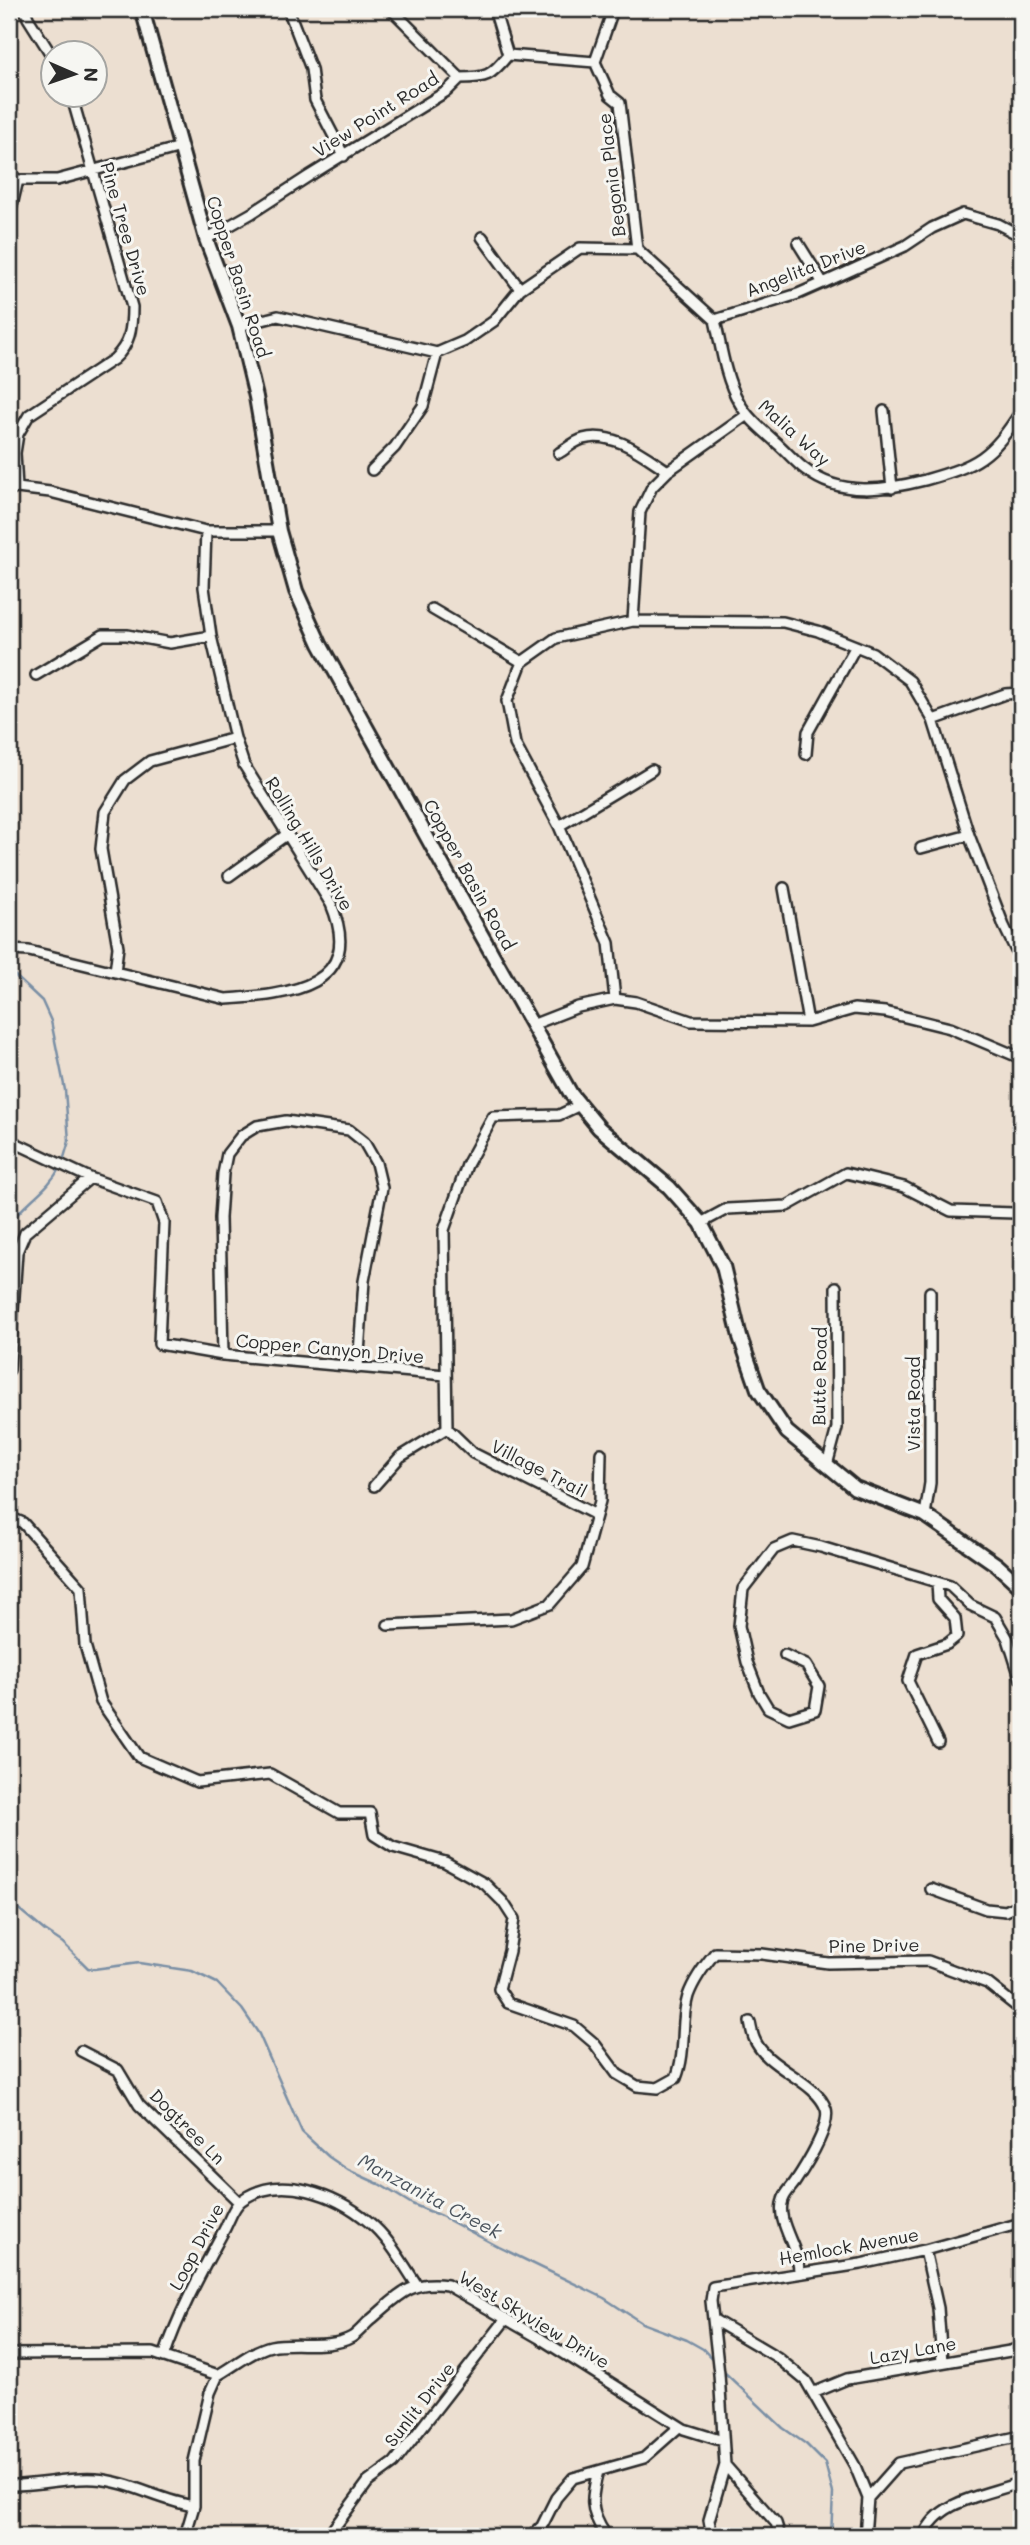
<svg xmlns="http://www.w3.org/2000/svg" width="1030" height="2545" font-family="Mali,sans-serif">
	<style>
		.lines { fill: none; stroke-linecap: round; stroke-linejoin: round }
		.stream { stroke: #7a8fa5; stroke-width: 2.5 }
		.street-casing { stroke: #2b2b2b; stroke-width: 14 }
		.secondary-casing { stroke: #2b2b2b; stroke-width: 18 }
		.street { stroke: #f6f6f2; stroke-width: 9 }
		.secondary { stroke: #f6f6f2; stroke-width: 12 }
		.labels { text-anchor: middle; stroke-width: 6; stroke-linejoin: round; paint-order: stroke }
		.street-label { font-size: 18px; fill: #2b2b2b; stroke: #f6f6f2 }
		.water-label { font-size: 19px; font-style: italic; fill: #4c555e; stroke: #f6f6f2 }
	</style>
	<rect width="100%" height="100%" fill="#ecdfd1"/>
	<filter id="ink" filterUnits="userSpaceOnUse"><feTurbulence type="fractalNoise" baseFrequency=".0143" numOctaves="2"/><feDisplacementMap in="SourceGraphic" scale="14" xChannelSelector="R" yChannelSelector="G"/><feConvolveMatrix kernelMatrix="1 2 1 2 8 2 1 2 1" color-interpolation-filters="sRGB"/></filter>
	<g filter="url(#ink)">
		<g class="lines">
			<!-- stream -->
			<path class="stream" d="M9,970l33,31 9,20 14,69 4,51 -6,20
				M9,1225c14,-22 39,-34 51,-58
				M9,1901l36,30 18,12 25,25 6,1 45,-6 53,8 25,12 25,26 17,25 43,98 27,25 19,13 31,14 33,20 29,12 58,31 105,51 38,25 45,17 16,9 11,12
				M721,2369l62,59 23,16 19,19 8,30 -2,43"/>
			<!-- street casing -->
			<g class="street-casing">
				<path id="street" d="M25,9l3,9 24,38
					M288,9l23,60 4,31 29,56
					M391,9l69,69
					M494,9l14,46
					M595,62l15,33 10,8 17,146
					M595,62l17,-49 -4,-4
					M9,174l9,6h39l124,-33
					M9,218l9,-38
					M482,237l38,52
					M206,239l46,-26 57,-37 138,-85 13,-13c27,0 31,-2 48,-23l87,7
					M798,243l25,40
					M715,320c6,26 10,58 24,82 9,17 25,29 40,43 9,8 17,18 27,25 34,27 80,20 119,10 53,-15 66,-22 96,-69
					M239,326l39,-10 159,37 28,-12 29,-20 26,-32 60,-41 57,1 78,71 83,-26 25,-11 82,-37 27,-18 31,-14 35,10 23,12
					M884,411l8,77
					M559,453c7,-4 16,-12 24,-14 30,-9 62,17 85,32
					M372,470l23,-23 28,-41 14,-53
					M17,488l-2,-35 3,-19 11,-19 85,-56c16,-15 18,-30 18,-52l-61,-213
					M9,490l8,-2 33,4 156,39h73
					M432,609l90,53
					M633,621l7,-109 12,-25 16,-16 79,-56
					M522,662l34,-24 77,-17 150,1 35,9 55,22 37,28 23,39 36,115 35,91 17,35
					M522,662l-15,39 8,43 44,82 50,117 6,56
					M36,675l67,-40h24l43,8 41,-7
					M933,720l72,-26 16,-1
					M806,754l2,-22 48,-86
					M559,826l93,-56
					M921,848l48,-13
					M229,876l57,-41
					M784,888l24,134
					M9,950l20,1 197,48c63,-4 140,-12 105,-95l-87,-139 -9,-27 -24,-102 -7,-49 2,-56
					M115,972l3,-25 -17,-98 4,-37 20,-32 25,-19 85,-23
					M532,1025l46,-18 37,-8 21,3 55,19 117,1 46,-13 31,3 65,16 71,30
					M580,1105l-21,10 -66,2 -26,48 -23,65 3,198 26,25 123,62
					M9,1140l81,38 67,24 7,21 -5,121 64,11 222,20
					M701,1223l26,-14 60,-3 59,-33 58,14 47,24 64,2 6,3
					M223,1355l-3,-137 3,-44 4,-20 14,-18 16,-10 29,-5 63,9 15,12 12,21 6,25 -18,93 -6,87
					M9,1370l8,-118 8,-19 65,-55
					M827,1465l10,-37 -1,-141
					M374,1486l26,-29 47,-29
					M925,1515l5,-32v-191
					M9,1517l14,6 58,65 4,57 16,57 38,55 58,25 73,-8 69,39h31l4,22 19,12 52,15 40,22 18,18 11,17 -5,32 -10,38 9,14 66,23 20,17 23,31 20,12 21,2 18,-10c11,-27 4,-56 12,-82 6,-17 16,-30 27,-43l47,1 66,9 100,-2 59,22 34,27
					M937,1583l1,16 17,19 2,18 -10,8 -30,10 -9,27 30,61
					M388,1625l123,-6 39,-15 32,-37 18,-66 1,-48
					M785,1655l21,10 13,21 -4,24 -26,8 -21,-10 -9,-15 -12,-31 -8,-36 4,-37 31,-40 19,-8 28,6 129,39 20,19 25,12 13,22 13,41
					M931,1889l55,20 20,2 15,-8
					M750,2022c1,5 2,11 4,16 11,30 62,42 72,71 5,17 -21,58 -31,73 -4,6 -10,11 -12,18 -8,21 17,49 16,72
					M81,2051l37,19 21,35 100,97
					M925,2250l13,58 4,54
					M714,2320l63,37 29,24 49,85 13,32 -3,38
					M9,2354l144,-1 65,22c16,-9 35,-25 53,-29 25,-5 58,4 81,-9 6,-4 11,-10 16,-15 28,-23 40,-43 79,-37l94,54 143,90 39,12
					M164,2357c15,-45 37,-84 59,-125 6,-10 10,-26 19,-32 38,-27 94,-6 127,22 20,16 34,42 48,63
					M813,2393l34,-14 163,-28 11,-4
					M725,2465l51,58 4,13
					M598,2471c-7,27 -9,39 7,63
					M9,2485c29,1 57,-8 86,-6 34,2 66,22 99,27
					M868,2498l31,-35 122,-27
					M185,2536l9,-30v-45l16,-68 8,-18
					M328,2536l40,-54 26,-19 112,-144
					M532,2536l10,-10 14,-28 17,-20 71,-20 35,-31
					M712,2536l-3,-16 16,-55 -6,-91 -8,-73 2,-14 148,-23 64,-14 96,-27
					M924,2536c14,-37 64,-41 97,-54"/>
			</g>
			<!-- secondary casing -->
			<g class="secondary-casing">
				<path id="secondary" d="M142,9l64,230 33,87 17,71 23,134 17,60 24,53 144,260 107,190 28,34 70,59 32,36 22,43 17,71 18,52 29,43 68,56 70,27 72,50 24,22"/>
			</g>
			<!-- street -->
			<use href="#street" class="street"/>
			<!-- secondary -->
			<use href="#secondary" class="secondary"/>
		</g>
	</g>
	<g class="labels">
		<!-- street labels -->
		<g class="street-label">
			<text transform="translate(376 115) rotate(-32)" y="6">View Point Road</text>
			<text transform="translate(612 175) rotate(-97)" y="6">Begonia Place</text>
			<text transform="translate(125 229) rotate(74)" y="6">Pine Tree Drive</text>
			<text transform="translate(806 269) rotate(-21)" y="6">Angelita Drive</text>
			<text transform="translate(238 277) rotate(72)" y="6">Copper Basin Road</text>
			<text transform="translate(794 433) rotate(42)" y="6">Malia Way</text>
			<text transform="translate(309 844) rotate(59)" y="6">Rolling Hills Drive</text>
			<text transform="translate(469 875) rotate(61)" y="6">Copper Basin Road</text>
			<text transform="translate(330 1349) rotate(5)" y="6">Copper Canyon Drive</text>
			<text transform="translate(820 1376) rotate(-89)" y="6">Butte Road</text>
			<text transform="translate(914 1404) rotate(-90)" y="6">Vista Road</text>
			<text transform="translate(539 1469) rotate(27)" y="6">Village Trail</text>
			<text transform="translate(874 1946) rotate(-1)" y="6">Pine Drive</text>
			<text transform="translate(187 2127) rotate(45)" y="6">Dogtree Ln</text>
			<text transform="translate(197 2247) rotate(-62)" y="6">Loop Drive</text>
			<text transform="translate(849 2247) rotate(-10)" y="6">Hemlock Avenue</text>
			<text transform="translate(534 2320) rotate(31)" y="6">West Skyview Drive</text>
			<text transform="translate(913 2351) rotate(-10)" y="6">Lazy Lane</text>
			<text transform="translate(420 2405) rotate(-52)" y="6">Sunlit Drive</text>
		</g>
		<!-- water labels -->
		<g class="water-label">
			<text transform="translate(430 2196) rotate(28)" y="7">Manzanita Creek</text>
		</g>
	</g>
	<!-- margin -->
	<rect width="1030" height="2545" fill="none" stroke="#f6f6f2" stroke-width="35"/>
	<rect x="18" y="18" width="995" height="2510" fill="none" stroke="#2b2b2b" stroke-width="2.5" filter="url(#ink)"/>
	<!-- north arrow -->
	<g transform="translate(74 74) rotate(92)"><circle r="33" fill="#f6f6f2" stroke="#a5a5a2" stroke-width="2"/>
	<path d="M0-5L12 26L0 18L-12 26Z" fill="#2b2b2b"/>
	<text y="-10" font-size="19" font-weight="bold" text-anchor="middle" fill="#2b2b2b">N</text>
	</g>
</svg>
